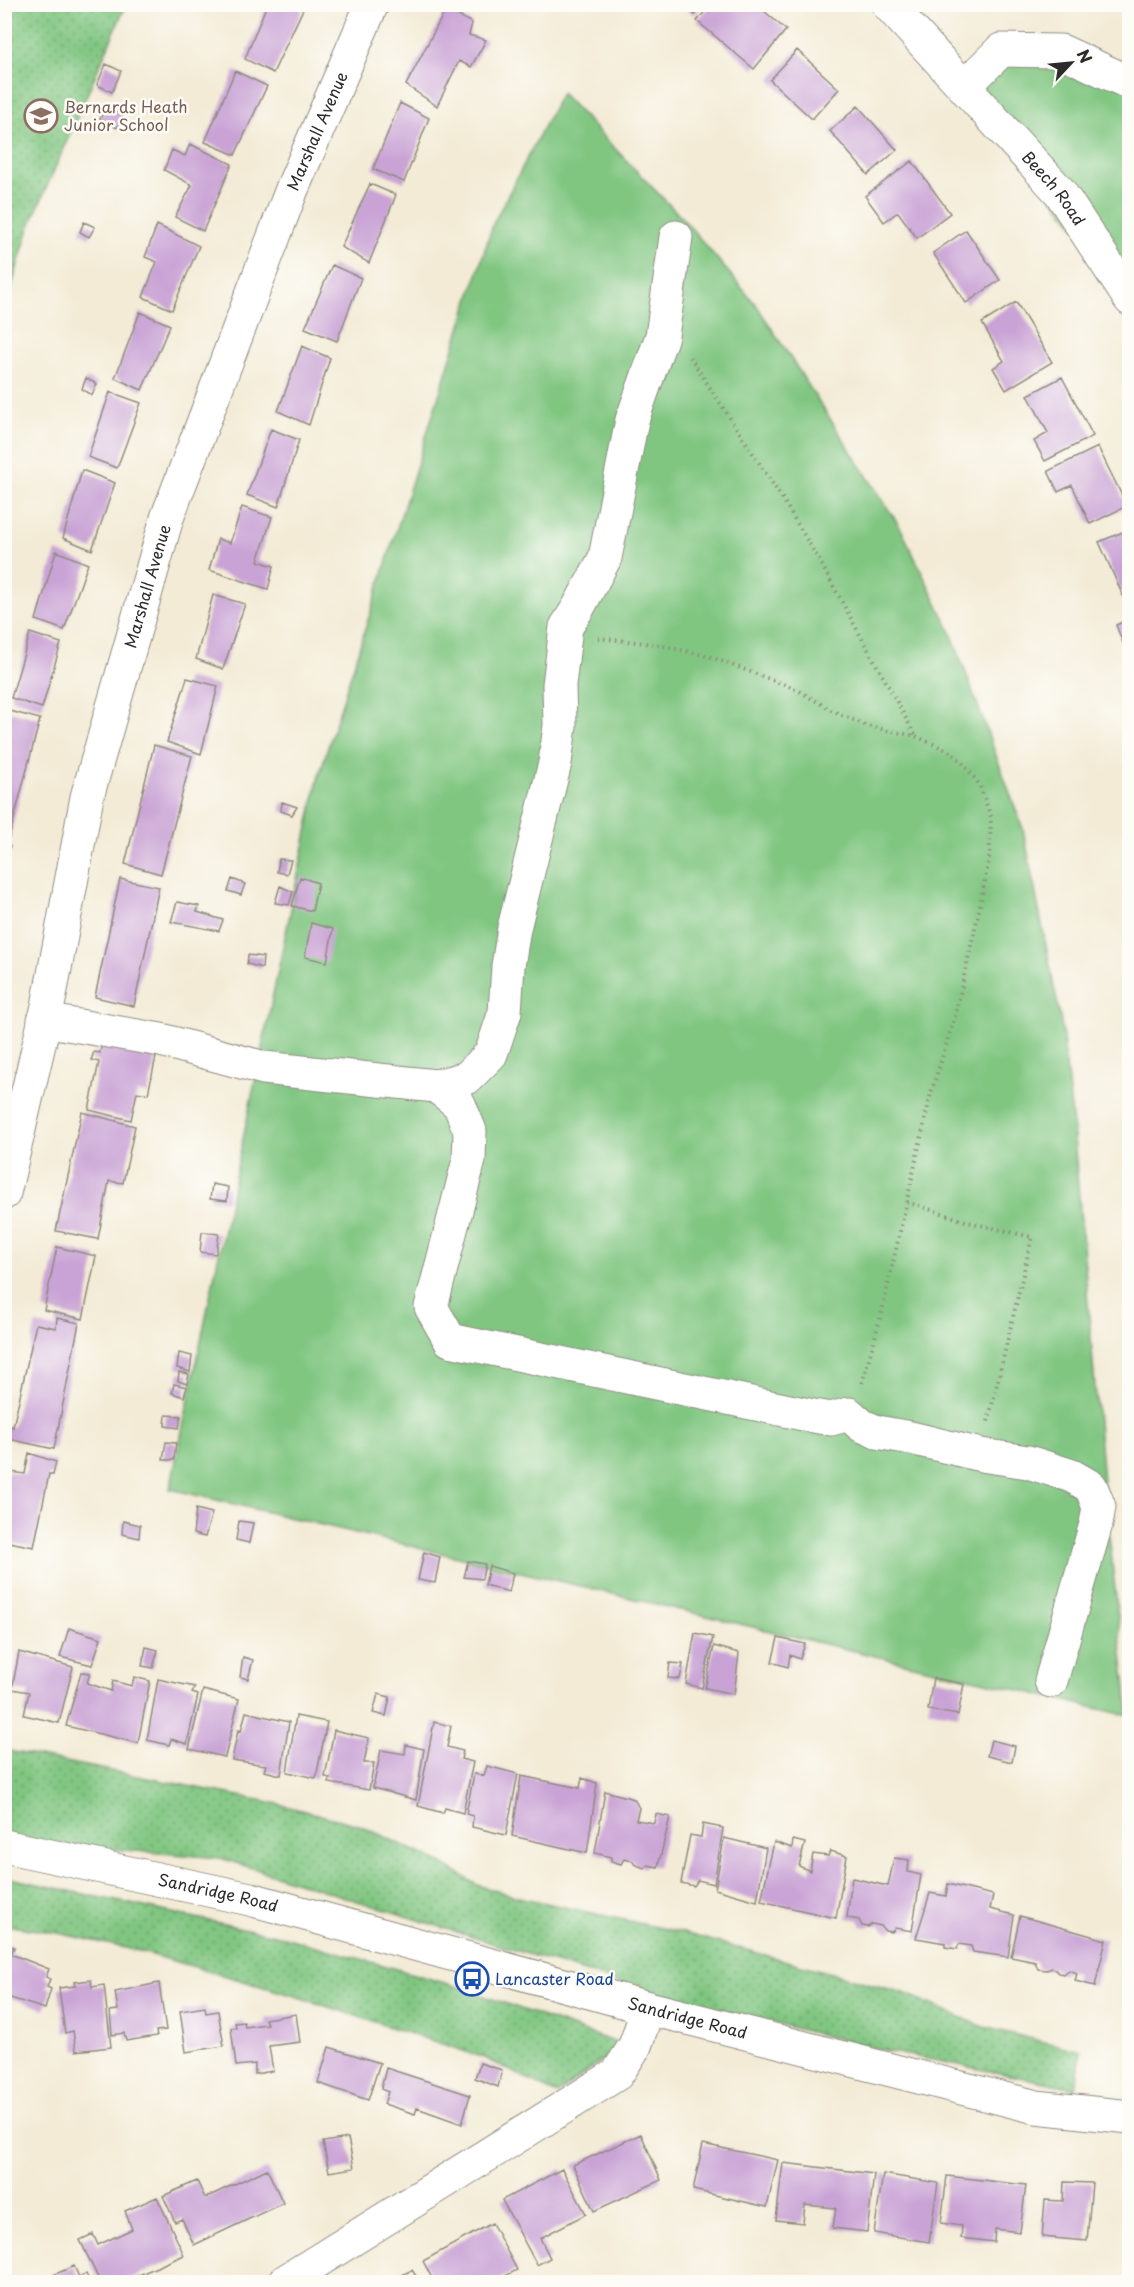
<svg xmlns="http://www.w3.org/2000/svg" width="1134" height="2287" font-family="'Playpen Sans',sans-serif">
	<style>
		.green { fill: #80c681; stroke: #567856; stroke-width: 1.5 }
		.park { fill: url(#park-dots); stroke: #567856; stroke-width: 1.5 }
		.building { fill: #c9a3d5 }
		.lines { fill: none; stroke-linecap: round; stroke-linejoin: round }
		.minor-casing { stroke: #8f8b80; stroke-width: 35 }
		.major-casing { stroke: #8f8b80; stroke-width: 35 }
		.path { stroke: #8f8b80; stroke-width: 4; stroke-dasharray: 1.5 4.5; stroke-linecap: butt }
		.minor { stroke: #fff; stroke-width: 33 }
		.major { stroke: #fff; stroke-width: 33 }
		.labels { text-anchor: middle; stroke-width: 5; stroke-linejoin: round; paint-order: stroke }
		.education-label { font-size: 16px; fill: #785e54; stroke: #fdfcf7; text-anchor: start }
		.street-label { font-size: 16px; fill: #2b2b2b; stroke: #fdfcf7 }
		.transit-label { font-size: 16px; fill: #164399; stroke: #fdfcf7; text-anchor: start }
	</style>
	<defs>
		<pattern id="park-dots" width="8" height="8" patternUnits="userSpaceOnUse" patternTransform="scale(1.5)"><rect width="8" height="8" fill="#80c681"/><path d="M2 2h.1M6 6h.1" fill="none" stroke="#69a16a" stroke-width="1.8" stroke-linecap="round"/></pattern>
	</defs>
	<rect width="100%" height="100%" fill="#fdfcf7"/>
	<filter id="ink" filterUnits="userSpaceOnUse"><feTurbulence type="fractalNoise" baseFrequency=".0167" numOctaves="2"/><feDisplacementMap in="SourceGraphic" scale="12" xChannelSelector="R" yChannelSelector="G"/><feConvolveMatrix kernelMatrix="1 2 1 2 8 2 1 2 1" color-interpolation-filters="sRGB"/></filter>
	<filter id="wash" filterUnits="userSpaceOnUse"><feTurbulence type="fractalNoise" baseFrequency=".008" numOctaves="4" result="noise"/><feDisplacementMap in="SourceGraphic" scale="24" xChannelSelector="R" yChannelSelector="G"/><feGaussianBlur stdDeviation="1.35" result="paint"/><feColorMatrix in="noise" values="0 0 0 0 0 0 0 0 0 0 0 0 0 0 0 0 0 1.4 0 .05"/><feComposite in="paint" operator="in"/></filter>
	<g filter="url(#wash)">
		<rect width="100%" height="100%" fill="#f3ebd6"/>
		<!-- green -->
		<path class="green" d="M1001,50l128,33 1,214 -165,-211z
			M561,93l124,128 72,85 143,221 50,103 73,199 38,193 12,104 30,355 26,235 -959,-227 148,-710 175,-555z"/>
		<!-- park -->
		<path class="park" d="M5,4l121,1 -97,223 -24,80z
			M4,1750l266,52 89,23 80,37 38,23 37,11 170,37 220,60 80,34 97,24 -5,37 -189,-37 -235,-58 -432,-135 -166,-14 -49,-7z
			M5,1877l279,60 175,50 163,58 -65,49 -72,-36 -190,-62 -156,-45 -81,-18 -53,-8z"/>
		<g id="blocks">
			<!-- building -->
			<path class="building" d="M267,4h31l6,3 -31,66 -28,-14z
				M679,4h23l-7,11z
				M711,4h45l30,26 -32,39 -57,-48z
				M446,9l26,14 -3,12 17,5 -15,27 -12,-6 -22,45 -31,-21z
				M797,50l42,39 -27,30 -42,-39z
				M106,64l15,7 -9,21 -15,-7z
				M235,71l32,15 -32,69 -30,-13z
				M400,103l29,15 -25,64 -31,-13z
				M858,106l39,44 -29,25 -38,-44z
				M106,107l17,8 -6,13 -17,-9z
				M190,144l42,20 -29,67 -28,-14 17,-32 -28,-15 8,-20 13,6z
				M912,161l38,52 -33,25 -19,-26 -14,10 -19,-26z
				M370,184l26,11 -27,68 -28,-16z
				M84,222l11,5 -6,10 -9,-5z
				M157,225l42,21 -27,64 -29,-13 14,-35 -12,-5z
				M966,230l34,50 -34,23 -33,-50z
				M332,265l29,13 -24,63 -32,-13z
				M1016,302l36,60 -46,28 -13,-22 11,-7 -22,-38z
				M140,312l30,13 -28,65 -27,-12z
				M302,346l28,12 -21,67 -31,-14z
				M1062,377l31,59 -48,25 -11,-20 14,-8 -20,-38z
				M86,378l11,6 -5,11 -10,-6z
				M110,392l31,11 -24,65 -29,-11z
				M271,429l28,11 -21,67 -31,-12z
				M1098,447l29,59 -37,18 -18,-39 -14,7 -10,-21z
				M82,470l33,13 -23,67 -29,-12z
				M242,507l30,10 -14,44 16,5 -6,23 -59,-19 9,-31 12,4z
				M1130,529v67l-6,2 -25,-56z
				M56,551l32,13 -24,66 -28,-10z
				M213,595l32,9 -22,65 -27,-10z
				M1130,619v40h-1l-13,-34z
				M30,633l31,10 -19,65 -31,-10z
				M187,678l31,8 -17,68 -34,-12z
				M6,710l34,9 -31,119 -5,-2z
				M154,745l38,11 -31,118 -36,-10z
				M282,802l15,5 -5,8 -11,-4z
				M4,845l6,1 -5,19h-1z
				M279,859l12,1 -4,14 -10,-2z
				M300,877l18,6 -6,28 -20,-5z
				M120,879l39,8 -25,119 -39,-9z
				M232,879l13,5 -4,11 -13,-4z
				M280,886l13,6 -4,13 -14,-2z
				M177,902l22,4 -2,6 26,8 -4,11 -48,-9z
				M311,923l22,6 -6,33 -22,-5z
				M248,955l15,2 -1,11 -15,-4z
				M102,1042l55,10 -9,42 -11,-2 -6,28 -42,-10 10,-48 -8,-2 3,-8 6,1z
				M82,1112l53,14 -12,57 -14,-2 -11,58 -42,-8z
				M212,1184l16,3 -1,14 -17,-2z
				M202,1232l17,2 -3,20 -16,-2z
				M57,1247l39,9 -13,63 -39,-9z
				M57,1318l22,5 -25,126 -50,-11 2,-13 7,2 23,-103 20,4z
				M179,1353l13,3 -2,16 -13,-4z
				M179,1372l10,2 -2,10 -9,-3z
				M174,1384l13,3 -3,10 -12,-4z
				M166,1415l15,1 -2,12 -14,-2z
				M166,1442l10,1 -2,17h-11z
				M29,1453l27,9 -3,13 -4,-1 -15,73 -30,-6v-70l21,3z
				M196,1509l16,4 -7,24 -12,-3z
				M123,1521l17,4 -1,13 -17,-4z
				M239,1521l14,2 -4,20 -13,-3z
				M424,1552l16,5 -5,26 -17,-3z
				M468,1561l17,3 -3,15 -18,-2z
				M489,1566l24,7 -4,19 -24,-7z
				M69,1628l32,10 -9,27 -32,-8z
				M695,1633l18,4 -11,51 -16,-4z
				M778,1638l27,6 -5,15 -10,-4 -2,12 -16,-5z
				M714,1646l25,7 -5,41 -29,-6z
				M146,1647l12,3 -5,18 -11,-2z
				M19,1652l54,15 -14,56 -35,-8 5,-23 -17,-3z
				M243,1657l10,3 -5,19 -8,-2z
				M670,1663l13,1 -3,15 -12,-1z
				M81,1672l9,1 -3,10 24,8 2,-10 19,5 2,-9 16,4 -12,62 -72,-17z
				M933,1678l31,6 -6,31 -30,-5z
				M158,1679l37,8 -3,6 6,2 -11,49 -16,-5 -2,6 -22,-5z
				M203,1690l36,9 -14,58 -36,-8z
				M378,1694l12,3 -4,19 -13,-3z
				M246,1712l43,10 -8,53 -17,-4 2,-6 -34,-5 6,-30 3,1z
				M296,1716l31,6 -11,56 -29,-6z
				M434,1722l17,4 -4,21 16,4 -2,8 12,3 -10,51 -18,-5 -2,5 -25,-7z
				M334,1730l35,8 -5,25h10l-5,27 -40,-7 1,-5 -5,-1z
				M991,1740l24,6 -3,16 -25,-6z
				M406,1745l18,4 -8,51 -43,-12 8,-38 24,4z
				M487,1766l31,8 -12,61 -34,-8 1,-11 -7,-2 8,-40 10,2z
				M521,1776l59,12 2,-10 15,5 -10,70 -75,-17z
				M605,1791l29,8 5,9 -3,12 18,3 2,-9 14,3 -12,50 -10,-2 -4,3 -10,-4 -1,-3 -9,-2 -3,5 -10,-3v-4l-16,-4z
				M703,1824l20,4 -9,56 -16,-4 -4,6 -13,-3 9,-48 11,2z
				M724,1838l42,10 -9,53 -42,-12z
				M793,1840l12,3 -6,23 11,5 3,-17 15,2 2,-5 17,5 -11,62 -75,-17 13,-59 18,6z
				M894,1858l15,2 -1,12 13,3 -9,56 -17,-3 -3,4 -7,-1 -4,-5 -9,-2 -4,3 -6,-1 -3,-6 -12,-2 5,-40 36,8z
				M948,1884l45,11 -3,14 24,6 -6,42 -35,-5 -2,-6 -12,-2 -2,5 -12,-2v-4l-29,-5 14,-45 16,3z
				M1020,1916l86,24 -11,46 -20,-5 2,-8 -8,-3 -5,4 -6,-1 -3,-4 -3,-1 -5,2 -9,-1 -3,-7 -24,-5z
				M4,1944l10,3 -3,7 38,15 -3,8 4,2 -3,8 4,2 -6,20 -41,-13z
				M91,1980l1,7 12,-2 7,62 -35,4 -3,-20 -8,2 -6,-45 16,-2 -1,-4z
				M159,1983l7,47 -10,1 1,5 -31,5 -2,-8 -12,2 -2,-24 8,-1 -3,-18z
				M205,2007l1,6 12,-2 6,35 -38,6 -6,-41z
				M296,2014l4,28 -31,4 4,25 -18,3v-10l-19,2 -5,-38h5l-1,-5 9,-1 1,5 22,-3 -2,-5z
				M329,2047l51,16 -12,37 -50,-17z
				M480,2063l22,7 -4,17 -23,-9z
				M386,2068l84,27 -8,29 -45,-16 -2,6 -31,-10 4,-12 -7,-3z
				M641,2134l20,46 -67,31 -21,-46z
				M348,2138l6,30 -25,4 -6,-30z
				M703,2144l75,16 -11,47 -74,-17z
				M783,2163l91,11 -7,58 -34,-4 3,-20 -31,-3 -2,18 -27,-3z
				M267,2169l16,34 -89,42 -12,-26 -7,3 -12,-26 34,-15 8,17z
				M562,2169l24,45 -46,24 10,20 -13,7 -35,-65z
				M883,2174l55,9 -9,59 -55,-9z
				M947,2176l79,9 -6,47 -25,-3 -1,13 -33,-4 1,-12 -21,-3z
				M1064,2182l28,1 -5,58 -45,-4 3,-37 18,1z
				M157,2197l27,58 -61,27h-23l-20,-42 13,-6 5,11 34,-16 -7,-18z
				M492,2223l25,47 -23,12h-60l-11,-21z
				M74,2266l5,11 7,-3 4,8h-53z
				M412,2270l8,12h-32z"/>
		</g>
	</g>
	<g filter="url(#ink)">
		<use href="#blocks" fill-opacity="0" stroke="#8f8b80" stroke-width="1.5"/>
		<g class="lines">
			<!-- minor casing -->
			<g class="minor-casing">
				<g id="minor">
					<path id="s1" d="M888,4l172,188 70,107"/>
					<path d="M965,86l36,-36 60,1 69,32"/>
					<path d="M676,237l-14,99 -30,84 -27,138 -27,50 -12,19 -7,58 1,41 -5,37 -41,165 -6,38 -3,46 -14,42 -24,24 -31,8 23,18 11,27 -1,29 -38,147 19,33 363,76 18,3 18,-5 12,11 16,7 34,6 70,17 47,7 44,14 19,11 8,20 -3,17 -45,157"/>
					<path d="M44,1020l117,20 103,28 172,18"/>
					<path id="s2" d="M4,1193l44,-187 39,-209 80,-279 125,-329 80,-185"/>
					<path d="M284,2282l333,-208 18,-28 13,-38"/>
				</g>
			</g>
			<!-- major casing -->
			<g class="major-casing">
				<g id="major">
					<path id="s3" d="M4,1846l246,53 398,109 388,99 94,10"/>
				</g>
			</g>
			<!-- path -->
			<path class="path" d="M690,357l92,141 37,62 96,175
				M598,638l56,6 54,12 88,33 35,21 36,16 48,10 32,14 14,11 18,23 12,33 -2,43 -11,55 -23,101 -24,77 -50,223 -19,67
				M4,995l11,3
				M907,1202l61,20 64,15 -44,185"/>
			<!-- minor -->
			<use href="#minor" class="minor"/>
			<!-- major -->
			<use href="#major" class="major"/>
		</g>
	</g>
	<!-- icons -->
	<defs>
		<g id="school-ring" transform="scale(1.725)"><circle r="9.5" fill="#fdfcf7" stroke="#8d6e63" stroke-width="1.5"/><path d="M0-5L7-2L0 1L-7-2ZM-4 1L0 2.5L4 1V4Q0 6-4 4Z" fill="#8d6e63"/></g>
		<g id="bus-ring" transform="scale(1.725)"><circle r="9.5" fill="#fdfcf7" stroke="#1a4fb4" stroke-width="1.5"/><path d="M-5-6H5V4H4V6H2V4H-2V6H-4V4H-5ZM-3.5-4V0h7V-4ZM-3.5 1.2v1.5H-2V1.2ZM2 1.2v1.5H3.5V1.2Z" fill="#1a4fb4"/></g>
	</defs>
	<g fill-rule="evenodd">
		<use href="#school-ring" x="41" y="116"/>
		<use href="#bus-ring" x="472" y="1979"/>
	</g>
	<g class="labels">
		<!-- education labels -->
		<g class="education-label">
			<text x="64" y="113">Bernards Heath<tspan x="64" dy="18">Junior School</tspan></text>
		</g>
		<!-- street labels -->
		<g class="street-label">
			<text dy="6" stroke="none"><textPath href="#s2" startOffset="1110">Marshall Avenue</textPath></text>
			<text dy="6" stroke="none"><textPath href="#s1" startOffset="248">Beech Road</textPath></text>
			<text dy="6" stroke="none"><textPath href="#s2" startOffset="624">Marshall Avenue</textPath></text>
			<text dy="6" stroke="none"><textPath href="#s3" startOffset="219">Sandridge Road</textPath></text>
			<text dy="6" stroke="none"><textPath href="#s3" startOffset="705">Sandridge Road</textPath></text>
		</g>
		<!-- transit labels -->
		<g class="transit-label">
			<text x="495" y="1985">Lancaster Road</text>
		</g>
	</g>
	<!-- margin -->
	<rect width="1134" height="2287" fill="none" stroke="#fdfcf7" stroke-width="24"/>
	<!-- north arrow -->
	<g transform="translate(1071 63) rotate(64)" stroke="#fdfcf7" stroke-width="4.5" paint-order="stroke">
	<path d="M0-4.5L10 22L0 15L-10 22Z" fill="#2b2b2b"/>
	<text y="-9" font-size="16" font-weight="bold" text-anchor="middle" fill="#2b2b2b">N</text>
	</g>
</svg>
